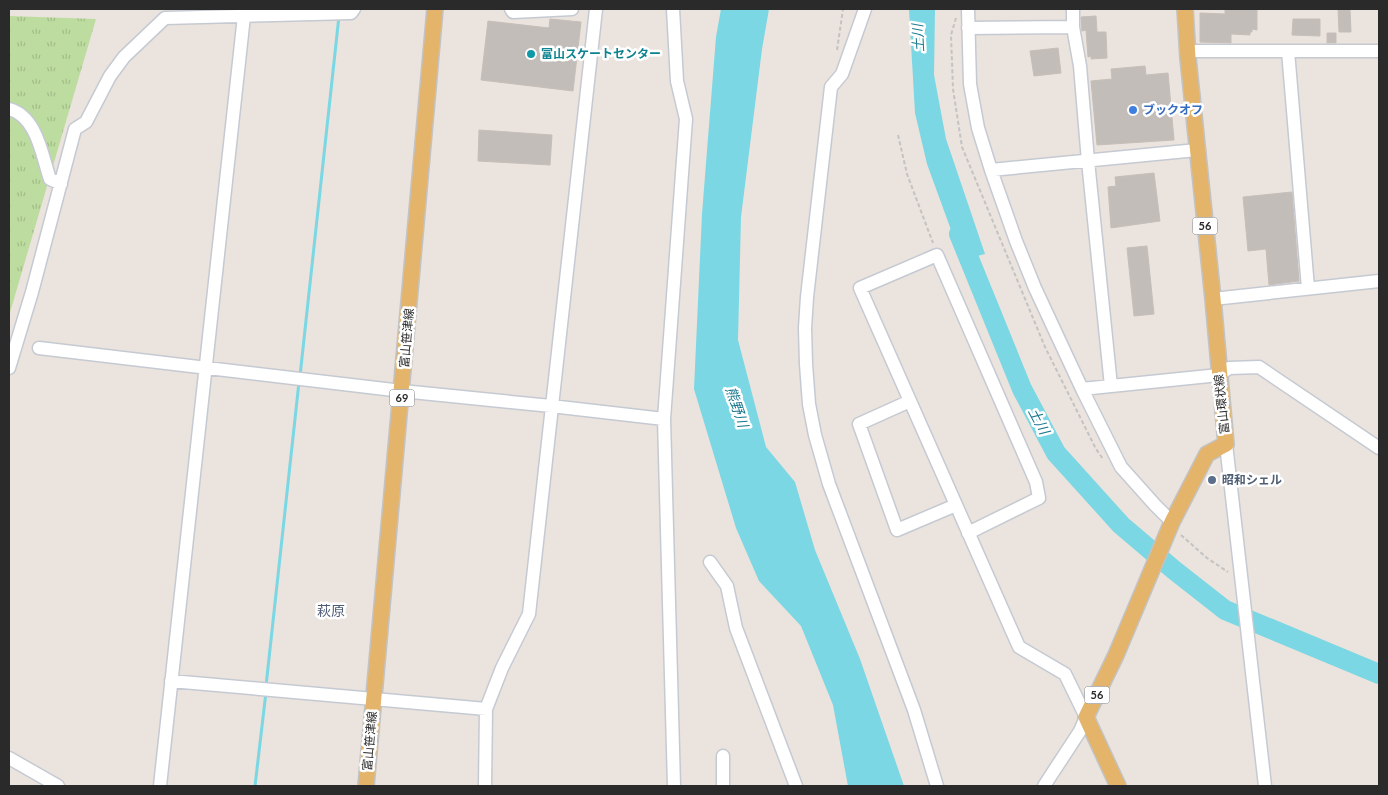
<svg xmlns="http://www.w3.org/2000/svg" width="1388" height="795" font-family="Lato,'Noto Sans JP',sans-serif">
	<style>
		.grass { fill: url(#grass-tufts) }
		.water { fill: #7ad7e3 }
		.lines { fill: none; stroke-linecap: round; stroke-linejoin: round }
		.stream { stroke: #7ad7e3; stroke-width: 3 }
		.river { stroke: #7ad7e3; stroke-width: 20 }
		.building { fill: #c3bdba; stroke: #c6beb7 }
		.minor-casing { stroke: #c5cad2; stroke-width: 15 }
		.major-casing { stroke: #c3c3c3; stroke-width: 18 }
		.path { stroke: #c3c3c3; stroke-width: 2; stroke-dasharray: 4 2.5; stroke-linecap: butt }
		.minor { stroke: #fff; stroke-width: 12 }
		.major { stroke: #e3b46a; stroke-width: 15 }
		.culture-dot { fill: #0f9aa8; stroke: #fff; stroke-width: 2 }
		.shop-dot { fill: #3f7fe0; stroke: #fff; stroke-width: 2 }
		.service-dot { fill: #5c6f8a; stroke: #fff; stroke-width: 2 }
		.labels { text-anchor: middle; stroke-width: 5; stroke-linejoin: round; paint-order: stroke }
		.shield { fill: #fff; stroke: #6a6a6a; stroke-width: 1 }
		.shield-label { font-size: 11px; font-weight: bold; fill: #2a2a2a }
		.culture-label { font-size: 12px; font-weight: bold; fill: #0d838f; stroke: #fff; text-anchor: start }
		.shop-label { font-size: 12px; font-weight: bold; fill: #366cbe; stroke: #fff; text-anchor: start }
		.street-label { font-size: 12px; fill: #2a2a2a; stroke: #fff }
		.service-label { font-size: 12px; font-weight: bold; fill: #4e5e75; stroke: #fff; text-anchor: start }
		.water-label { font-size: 14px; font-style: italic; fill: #1a788e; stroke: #fff }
		.neighbourhood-label { font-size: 14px; fill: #4f5c76; stroke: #fff }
	</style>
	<defs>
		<pattern id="grass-tufts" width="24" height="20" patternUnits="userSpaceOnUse" patternTransform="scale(1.25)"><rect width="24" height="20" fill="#bddc9f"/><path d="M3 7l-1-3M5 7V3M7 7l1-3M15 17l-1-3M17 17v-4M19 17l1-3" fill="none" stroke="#a3bd89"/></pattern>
	</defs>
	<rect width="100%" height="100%" fill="#ebe3dd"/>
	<!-- grass -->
	<path class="grass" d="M9,16l87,3 -87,297z"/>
	<!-- water -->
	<path class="water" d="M721,9h48l-7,40 -21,168 -3,123 28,107 29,35 20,68 45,109 44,127h-56l-15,-81 -32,-79 -42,-45 -23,-53 -42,-139 8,-175 14,-177z
		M909,9h26l-1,66 12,64 39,115 -23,6 -35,-96 -12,-51z"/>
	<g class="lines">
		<!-- stream -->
		<path class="stream" d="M300,376l39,-360
			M266,686l33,-304
			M255,786l11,-94"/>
		<!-- river -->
		<path class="river" d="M959,234l63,155 34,64 65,72 53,45 51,40 154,64"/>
	</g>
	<!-- building -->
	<path class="building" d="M1225,9h32v21l-5,-1v3h-2v3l-19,-1v9l-31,-1v-29l25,1z
		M1338,9h12l1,23h-12z
		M1096,16l1,16h9l1,26 -16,1v-3l-3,1 -2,-27 -4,1 -1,-14z
		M550,19l31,3 -8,69 -92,-11 7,-59 61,7z
		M1293,19h27v17l-28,-1z
		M1327,33h9v10h-9z
		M1058,48l3,25 -27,3 -4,-25z
		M1145,66l1,9 22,-2 6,67 -77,5 -6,-64 21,-2 -1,-10z
		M479,130l73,5 -2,30 -72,-4z
		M1154,173l6,48 -49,7 -3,-41 8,-1 -1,-9z
		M1292,192l7,89 -30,4 -3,-36 -18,2 -5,-54z
		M1147,246l7,68 -20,2 -7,-68z"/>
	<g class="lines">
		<!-- minor casing -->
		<g class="minor-casing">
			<path id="minor" d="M511,9l2,3 59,-3
				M673,9l4,72 9,38 -22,300 10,367
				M865,9l-23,65 -11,13 -24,210 -2,31 1,36 3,40 6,31 14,49 85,226 23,76
				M968,9l2,75 8,44 13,42 25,71 19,47 47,101 39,78 34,38 17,17
				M1073,9v18l7,39 8,95 23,225 108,-11 10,-7 30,-1 120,81
				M968,28l105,-1
				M1188,51h191
				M1288,51l20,237
				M9,109c28,7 33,47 41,70l11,5
				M991,170l206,-20
				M1213,299l166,-18
				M39,348l363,43 149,15 113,13
				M9,368l23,-76 43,-163 11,-7 24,-46 14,-19 41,-39 186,-5 3,-4
				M1082,389l29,-3
				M910,401l-51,23 38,106 59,-25
				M1226,444l39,342
				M968,533l71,-35 -3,-16 -99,-227 -77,33 159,359 46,27 21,43 -6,14 -36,55
				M710,562l17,24 9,42 60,158
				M171,681l315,28
				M723,756v30
				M9,758l49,28
				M160,786l84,-770
				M485,786l1,-77 16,-41 27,-54 67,-605"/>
		</g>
		<!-- major casing -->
		<g class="major-casing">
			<path id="major" d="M366,786l69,-777
				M1118,786l-32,-69 30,-62 56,-133 35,-68 19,-10 -13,-145 -25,-241 -3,-49"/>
		</g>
		<!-- path -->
		<path class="path" d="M956,18l-5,17 2,54 9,58 83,200 51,102 7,10
			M837,50l6,-41
			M898,135l9,39 26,69
			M1181,535l26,23 21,14"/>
		<!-- minor -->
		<use href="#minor" class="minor"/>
		<!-- major -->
		<use href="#major" class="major"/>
	</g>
	<!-- markers -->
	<circle class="culture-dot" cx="531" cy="54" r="5"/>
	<circle class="shop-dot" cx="1133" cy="110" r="5"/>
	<circle class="service-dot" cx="1212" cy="480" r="5"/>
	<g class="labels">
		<!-- shield labels -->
		<g class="shield">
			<rect x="1192.5" y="217.5" width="25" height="17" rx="4"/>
			<rect x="389.5" y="389.5" width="25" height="17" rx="4"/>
			<rect x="1084.5" y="686.5" width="25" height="17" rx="4"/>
		</g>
		<g class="shield-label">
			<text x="1205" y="230">56</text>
			<text x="402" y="402">69</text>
			<text x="1097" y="699">56</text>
		</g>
		<!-- culture labels -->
		<g class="culture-label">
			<text x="541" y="58">富山スケートセンター</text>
		</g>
		<!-- shop labels -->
		<g class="shop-label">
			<text x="1143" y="114">ブックオフ</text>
		</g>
		<!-- street labels -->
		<g class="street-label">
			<text transform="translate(407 338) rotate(-85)" y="4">富山笹津線</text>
			<text transform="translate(1222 404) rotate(-96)" y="4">富山環状線</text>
			<text transform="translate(370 741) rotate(-85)" y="4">富山笹津線</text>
		</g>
		<!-- service labels -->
		<g class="service-label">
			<text x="1222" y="484">昭和シェル</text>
		</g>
		<!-- water labels -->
		<g class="water-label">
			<text transform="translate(918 38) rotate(-93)" y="5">土川</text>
			<text transform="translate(737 407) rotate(71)" y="5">熊野川</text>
			<text transform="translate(1039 421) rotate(62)" y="5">土川</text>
		</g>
		<!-- neighbourhood labels -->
		<g class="neighbourhood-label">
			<text x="331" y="616">萩原</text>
		</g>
	</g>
	<!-- border -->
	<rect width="1388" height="795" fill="none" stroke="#2a2a2a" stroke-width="20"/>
</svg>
